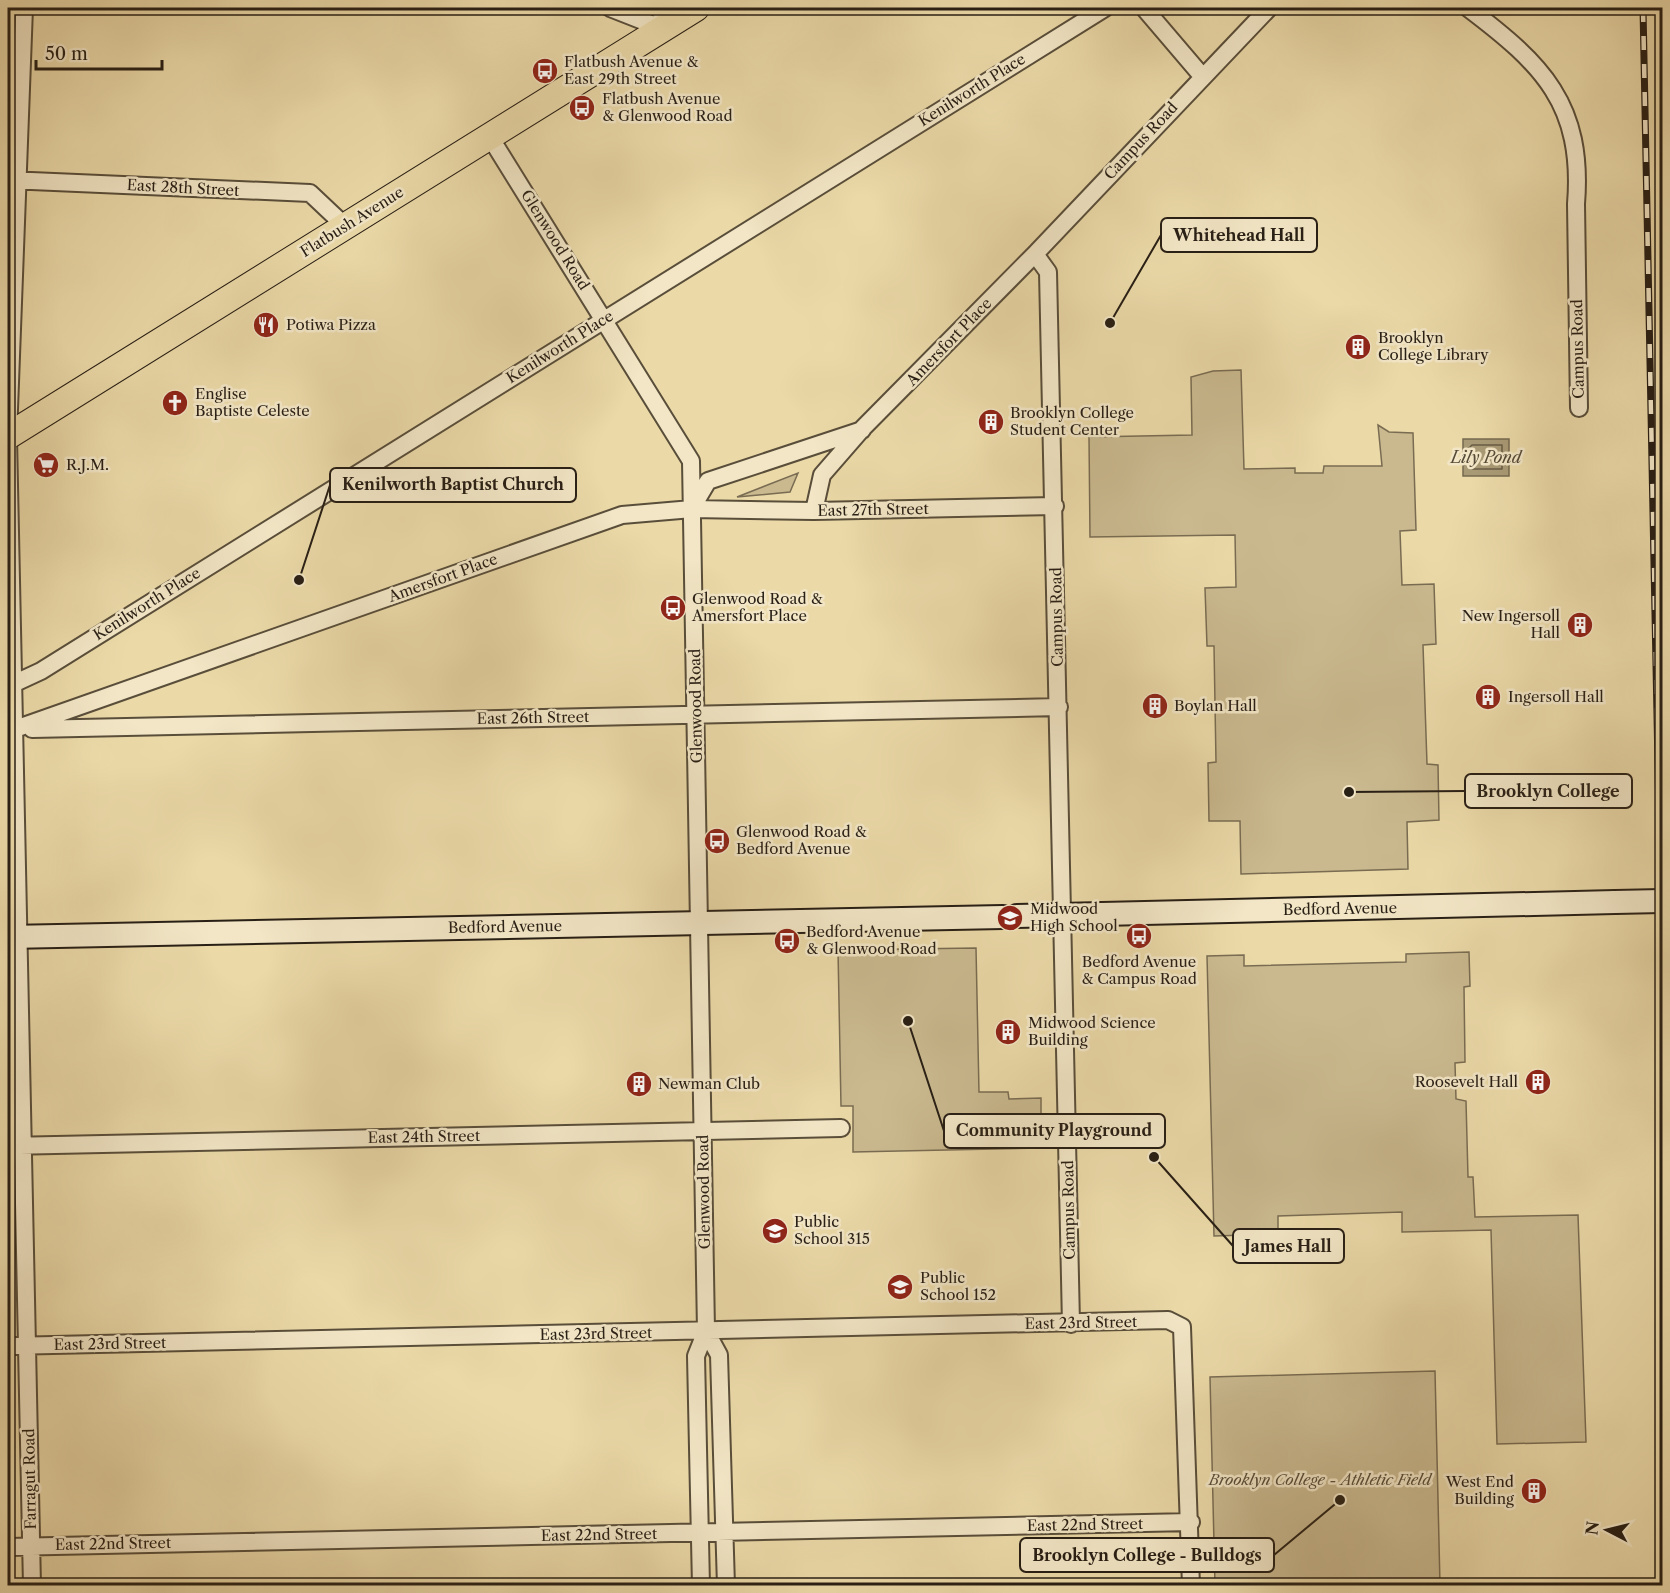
<svg xmlns="http://www.w3.org/2000/svg" width="1670" height="1593" font-family="'Libre Caslon Text',serif">
	<style>
		.green { fill: #cab98f; stroke: #796c52; stroke-width: 1.5 }
		.water { fill: #a99a76; stroke: #75694f; stroke-width: 1.5 }
		.lines { fill: none; stroke-linecap: round; stroke-linejoin: round }
		.shore { stroke: #685c46; stroke-width: 1.5 }
		.minor-casing { stroke: #594e3a; stroke-width: 20 }
		.secondary-casing { stroke: #281f15; stroke-width: 26 }
		.primary-casing { stroke: #281f15; stroke-width: 28 }
		.minor { stroke: #f2e6c6; stroke-width: 16 }
		.secondary { stroke: #f2e6c6; stroke-width: 22 }
		.primary { stroke: #ebd9a8; stroke-width: 26 }
		.rail-casing { stroke: #281f15; stroke-width: 7 }
		.rail { stroke: #f2e6c6; stroke-width: 4.5; stroke-dasharray: 14; stroke-linecap: butt }
		.secondary-bridge-casing { stroke: #281f15; stroke-width: 26; stroke-linecap: butt }
		.secondary-bridge { stroke: #f2e6c6; stroke-width: 22 }
		.labels { text-anchor: middle; stroke-width: 5; stroke-linejoin: round; paint-order: stroke }
		.poi-label { font-size: 15px; fill: #281f15; stroke: #f2e6c6; text-anchor: start }
		.street-label { font-size: 15px; fill: #281f15; stroke: #f2e6c6 }
		.park-label { font-size: 15px; font-style: italic; fill: #594d3a; stroke: #f2e6c6 }
		.water-label { font-size: 16px; font-style: italic; fill: #554a37; stroke: #f2e6c6 }
		.leader { fill: none; stroke: #281f15; stroke-width: 2 }
		.callout-dot { fill: #281f15; stroke: #f2e6c6; stroke-width: 2 }
		.callout { fill: #f2e6c6; stroke: #281f15; stroke-width: 2 }
		.callout-label { font-size: 16px; text-anchor: middle; font-weight: bold; fill: #281f15 }
	</style>
	<rect width="100%" height="100%" fill="#ebd9a8"/>
	<filter id="stains"><feTurbulence type="fractalNoise" baseFrequency=".00333" numOctaves="4"/><feColorMatrix values="0 0 0 0 .2 0 0 0 0 .09 0 0 0 0 .02 0 0 0 .5 -.17"/></filter>
	<radialGradient id="worn" r=".72"><stop offset=".6" stop-color="#630" stop-opacity="0"/><stop offset="1" stop-color="#630" stop-opacity=".3"/></radialGradient>
	<!-- green -->
	<path class="green" d="M1241,370l3,99 51,-1v5h28l1,-7h58l-4,-41 11,7 24,1 3,97 -16,1 2,54 32,-1 2,60 -13,1 4,119 11,1 1,55 -32,2 1,47 -167,5 -1,-53h-31l-1,-58 8,-1 -2,-116h-7l-2,-58 31,-1 -1,-52 -145,2 -1,-100 103,-2 -1,-58 22,-6z
		M798,473l-8,19 -53,5z
		M976,948l3,144h29l1,7 32,-1v50l-188,4v-46h-12l-3,-156z
		M1469,952l1,34 -6,1 1,75 -10,1 1,36 10,2 2,76h5l2,40 103,-2 8,227 -89,2 -6,-214 -89,2v-20l-124,4v18l-64,2 -7,-280 37,-1v11l162,-4v-8z
		M1435,1371l5,214h-225l-5,-208z"/>
	<!-- water -->
	<path class="water" d="M1463,439h46v37h-46z"/>
	<g class="lines">
		<!-- shore -->
		<path class="shore" d="M1472,445h30v24h-32l-1,-21z"/>
		<!-- minor casing -->
		<g class="minor-casing">
			<path id="minor" d="M610,8l51,20 1,-20
				M1144,8l58,68
				M1468,8c74,56 116,96 108,196l3,204
				M490,137l201,324 15,870 -10,25 5,230
				M8,180l302,13 35,33
				M1035,254l13,18 23,1052
				M8,436l16,-428
				M8,437l24,1149
				M692,508l16,-27 154,-51
				M814,511l8,-36 40,-46 173,-175 234,-246
				M13,684l28,-13 1064,-663
				M15,729l607,-214 70,-6 122,2 241,-5
				M32,729l1027,-22
				M8,1146l833,-18
				M706,1331l13,24 7,231
				M8,1346l1160,-26 14,7 9,259
				M8,1547l1183,-25"/>
		</g>
		<!-- secondary casing -->
		<g class="secondary-casing">
			<path id="secondary" d="M1017,916l598,-14
				M8,937l995,-20"/>
		</g>
		<!-- primary casing -->
		<g class="primary-casing">
			<path id="primary" d="M8,436l688,-428"/>
		</g>
		<!-- minor -->
		<use href="#minor" class="minor"/>
		<!-- secondary -->
		<use href="#secondary" class="secondary"/>
		<!-- primary -->
		<use href="#primary" class="primary"/>
		<!-- rail casing -->
		<g class="rail-casing">
			<path id="rail" d="M1643,8l17,859 2,257"/>
		</g>
		<!-- rail -->
		<use href="#rail" class="rail"/>
		<!-- secondary-bridge casing -->
		<g class="secondary-bridge-casing">
			<path id="secondary-bridge" d="M1615,902l47,-1"/>
		</g>
		<!-- secondary-bridge -->
		<use href="#secondary-bridge" class="secondary-bridge"/>
	</g>
	<!-- icons -->
	<defs>
		<g id="bus-disc" transform="scale(1.35)"><circle r="9.5" fill="#8f2418" stroke="#f2e6c6"/><path d="M-5-6H5V4H4V6H2V4H-2V6H-4V4H-5ZM-3.5-4V0h7V-4ZM-3.5 1.2v1.5H-2V1.2ZM2 1.2v1.5H3.5V1.2Z" fill="#fff"/></g>
		<g id="restaurant-disc" transform="scale(1.35)"><circle r="9.5" fill="#8f2418" stroke="#f2e6c6"/><path d="M-5-6h1v4h1v-4h1v4h1v-4h1v5L-1.5 .5V6h-2V.5L-5-1ZM5-6V6H3V1.5H1.5Q1.5-4 5-6Z" fill="#fff"/></g>
		<g id="building-disc" transform="scale(1.35)"><circle r="9.5" fill="#8f2418" stroke="#f2e6c6"/><path d="M-4-6H4V6H1V3H-1V6H-4ZM-2.5-4.3h1.7v1.8h-1.7ZM.8-4.3h1.7v1.8H.8ZM-2.5-1h1.7V.8h-1.7ZM.8-1h1.7V.8H.8Z" fill="#fff"/></g>
		<g id="church-disc" transform="scale(1.35)"><circle r="9.5" fill="#8f2418" stroke="#f2e6c6"/><path d="M-1.2-6h2.4v3.5h3.3v2.4h-3.3V6h-2.4V-.1h-3.3v-2.4h3.3Z" fill="#fff"/></g>
		<g id="supermarket-disc" transform="scale(1.35)"><circle r="9.5" fill="#8f2418" stroke="#f2e6c6"/><path d="M-6-5.5h2.5l.6 2H6L4.5 2H-2.5L-4.4-4H-6ZM-1.5 3.2a1.3 1.3 0 1 0 .1 0ZM3 3.2a1.3 1.3 0 1 0 .1 0Z" fill="#fff"/></g>
		<g id="school-disc" transform="scale(1.35)"><circle r="9.5" fill="#8f2418" stroke="#f2e6c6"/><path d="M0-5L7-2L0 1L-7-2ZM-4 1L0 2.5L4 1V4Q0 6-4 4Z" fill="#fff"/></g>
	</defs>
	<g fill-rule="evenodd">
		<use href="#bus-disc" x="545" y="71"/>
		<use href="#bus-disc" x="582" y="108"/>
		<use href="#restaurant-disc" x="266" y="325"/>
		<use href="#building-disc" x="1358" y="347"/>
		<use href="#church-disc" x="175" y="403"/>
		<use href="#building-disc" x="991" y="422"/>
		<use href="#supermarket-disc" x="46" y="465"/>
		<use href="#bus-disc" x="673" y="608"/>
		<use href="#building-disc" x="1580" y="625"/>
		<use href="#building-disc" x="1488" y="697"/>
		<use href="#building-disc" x="1155" y="706"/>
		<use href="#bus-disc" x="717" y="841"/>
		<use href="#school-disc" x="1010" y="918"/>
		<use href="#bus-disc" x="1139" y="936"/>
		<use href="#bus-disc" x="787" y="941"/>
		<use href="#building-disc" x="1008" y="1032"/>
		<use href="#building-disc" x="1538" y="1082"/>
		<use href="#building-disc" x="639" y="1084"/>
		<use href="#school-disc" x="775" y="1231"/>
		<use href="#school-disc" x="900" y="1287"/>
		<use href="#building-disc" x="1534" y="1491"/>
	</g>
	<g class="labels">
		<!-- poi labels -->
		<g class="poi-label">
			<text x="564" y="67">Flatbush Avenue &amp;<tspan x="564" dy="17">East 29th Street</tspan></text>
			<text x="602" y="104">Flatbush Avenue<tspan x="602" dy="17">&amp; Glenwood Road</tspan></text>
			<text x="286" y="330">Potiwa Pizza</text>
			<text x="1378" y="343">Brooklyn<tspan x="1378" dy="17">College Library</tspan></text>
			<text x="195" y="399">Englise<tspan x="195" dy="17">Baptiste Celeste</tspan></text>
			<text x="1010" y="418">Brooklyn College<tspan x="1010" dy="17">Student Center</tspan></text>
			<text x="66" y="470">R.J.M.</text>
			<text x="692" y="604">Glenwood Road &amp;<tspan x="692" dy="17">Amersfort Place</tspan></text>
			<text x="1560" y="621" text-anchor="end">New Ingersoll<tspan x="1560" dy="17">Hall</tspan></text>
			<text x="1508" y="702">Ingersoll Hall</text>
			<text x="1174" y="711">Boylan Hall</text>
			<text x="736" y="837">Glenwood Road &amp;<tspan x="736" dy="17">Bedford Avenue</tspan></text>
			<text x="1030" y="914">Midwood<tspan x="1030" dy="17">High School</tspan></text>
			<text x="806" y="937">Bedford Avenue<tspan x="806" dy="17">&amp; Glenwood Road</tspan></text>
			<text x="1139" y="967" text-anchor="middle">Bedford Avenue<tspan x="1139" dy="17">&amp; Campus Road</tspan></text>
			<text x="1028" y="1028">Midwood Science<tspan x="1028" dy="17">Building</tspan></text>
			<text x="1518" y="1087" text-anchor="end">Roosevelt Hall</text>
			<text x="658" y="1089">Newman Club</text>
			<text x="794" y="1227">Public<tspan x="794" dy="17">School 315</tspan></text>
			<text x="920" y="1283">Public<tspan x="920" dy="17">School 152</tspan></text>
			<text x="1514" y="1487" text-anchor="end">West End<tspan x="1514" dy="17">Building</tspan></text>
		</g>
		<!-- street labels -->
		<g class="street-label">
			<text transform="translate(972 90) rotate(-32)" y="5">Kenilworth Place</text>
			<text transform="translate(1141 141) rotate(-47)" y="5">Campus Road</text>
			<text transform="translate(183 188) rotate(3)" y="5">East 28th Street</text>
			<text transform="translate(352 222) rotate(-32)" y="5">Flatbush Avenue</text>
			<text transform="translate(555 240) rotate(58)" y="5">Glenwood Road</text>
			<text transform="translate(949 342) rotate(-46)" y="5">Amersfort Place</text>
			<text transform="translate(560 347) rotate(-32)" y="5">Kenilworth Place</text>
			<text transform="translate(1578 349) rotate(-91)" y="5">Campus Road</text>
			<text transform="translate(873 510) rotate(-1)" y="5">East 27th Street</text>
			<text transform="translate(443 578) rotate(-20)" y="5">Amersfort Place</text>
			<text transform="translate(147 604) rotate(-32)" y="5">Kenilworth Place</text>
			<text transform="translate(1057 617) rotate(-91)" y="5">Campus Road</text>
			<text transform="translate(696 706) rotate(-91)" y="5">Glenwood Road</text>
			<text transform="translate(533 718) rotate(-1)" y="5">East 26th Street</text>
			<text transform="translate(1340 909) rotate(-1)" y="5">Bedford Avenue</text>
			<text transform="translate(505 927) rotate(-1)" y="5">Bedford Avenue</text>
			<text transform="translate(424 1137) rotate(-1)" y="5">East 24th Street</text>
			<text transform="translate(704 1192) rotate(-91)" y="5">Glenwood Road</text>
			<text transform="translate(1069 1210) rotate(-91)" y="5">Campus Road</text>
			<text transform="translate(1081 1323) rotate(-1)" y="5">East 23rd Street</text>
			<text transform="translate(596 1334) rotate(-1)" y="5">East 23rd Street</text>
			<text transform="translate(110 1344) rotate(-1)" y="5">East 23rd Street</text>
			<text transform="translate(30 1479) rotate(-91)" y="5">Farragut Road</text>
			<text transform="translate(1085 1525) rotate(-1)" y="5">East 22nd Street</text>
			<text transform="translate(599 1535) rotate(-1)" y="5">East 22nd Street</text>
			<text transform="translate(113 1544) rotate(-1)" y="5">East 22nd Street</text>
		</g>
		<!-- park labels -->
		<g class="park-label">
			<text x="1320" y="1485">Brooklyn College - Athletic Field</text>
		</g>
		<!-- water labels -->
		<g class="water-label">
			<text x="1486" y="463">Lily Pond</text>
		</g>
	</g>
	<!-- callouts -->
	<path class="leader" d="M1110 323L1161 235M299 580L330 485M1349 792L1465 791M908 1021L944 1131M1154 1157L1233 1246M1340 1500L1274 1555"/>
	<g class="callout-dot">
		<circle cx="1110" cy="323" r="6"/>
		<circle cx="299" cy="580" r="6"/>
		<circle cx="1349" cy="792" r="6"/>
		<circle cx="908" cy="1021" r="6"/>
		<circle cx="1154" cy="1157" r="6"/>
		<circle cx="1340" cy="1500" r="6"/>
	</g>
	<g class="callout">
		<rect x="1161" y="218" width="156" height="34" rx="6"/>
		<rect x="330" y="468" width="246" height="34" rx="6"/>
		<rect x="1465" y="774" width="167" height="34" rx="6"/>
		<rect x="944" y="1114" width="221" height="34" rx="6"/>
		<rect x="1233" y="1229" width="111" height="34" rx="6"/>
		<rect x="1020" y="1538" width="254" height="34" rx="6"/>
	</g>
	<g class="callout-label">
		<text x="1239" y="241">Whitehead Hall</text>
		<text x="453" y="490">Kenilworth Baptist Church</text>
		<text x="1548" y="797">Brooklyn College</text>
		<text x="1054" y="1136">Community Playground</text>
		<text x="1288" y="1252">James Hall</text>
		<text x="1147" y="1561">Brooklyn College - Bulldogs</text>
	</g>
	<!-- margin -->
	<rect width="1670" height="1593" fill="none" stroke="#ebd9a8" stroke-width="30"/>
	<rect x="9" y="9" width="1652" height="1575" fill="none" stroke="#281f15" stroke-width="3"/>
	<rect x="15" y="15" width="1640" height="1563" fill="none" stroke="#281f15" stroke-width="1.5"/>
	<!-- north arrow -->
	<g transform="translate(1607 1530) rotate(277)" stroke="#f2e6c6" stroke-width="4.5" paint-order="stroke">
	<path d="M0-4.5L10 22L0 15L-10 22Z" fill="#281f15"/>
	<text y="-9" font-size="16" font-weight="bold" text-anchor="middle" fill="#281f15">N</text>
	</g>
	<!-- scale -->
	<path d="M36 60v9h126v-9" fill="none" stroke="#281f15" stroke-width="3"/>
	<text x="45" y="60" font-size="18" fill="#281f15" stroke="#f2e6c6" stroke-width="4.5" paint-order="stroke">50 m</text>
	<rect width="100%" height="100%" filter="url(#stains)"/>
	<rect width="100%" height="100%" fill="url(#worn)"/>
</svg>
